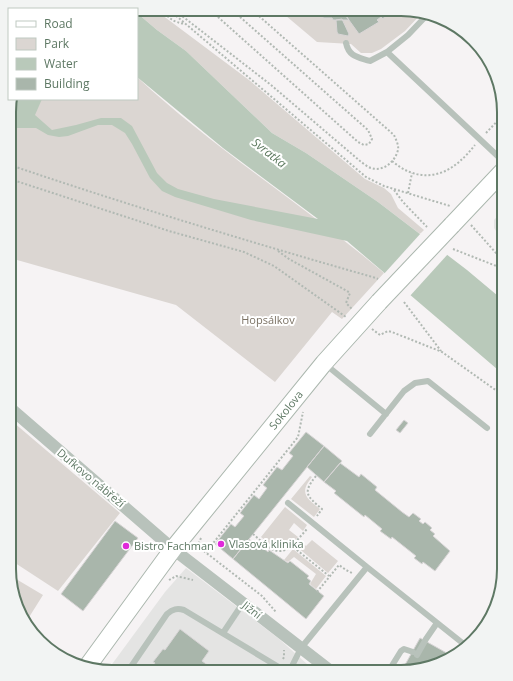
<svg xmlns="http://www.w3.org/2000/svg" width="513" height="681" font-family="'Open Sans',sans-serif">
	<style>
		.built { fill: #e4e4e3 }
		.green { fill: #dbd6d2 }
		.water { fill: #b9c9ba }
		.pier { fill: #f6f3f4 }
		.building { fill: #a9b6ab; stroke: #d8d5d6 }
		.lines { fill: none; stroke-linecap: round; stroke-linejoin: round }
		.secondary-casing { stroke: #abb7ae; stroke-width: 19 }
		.path { stroke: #b1b9b3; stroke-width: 2; stroke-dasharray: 2 2; stroke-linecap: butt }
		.lane { stroke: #b8c2bb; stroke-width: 6 }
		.street { stroke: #b8c2bb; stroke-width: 12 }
		.secondary { stroke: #fff; stroke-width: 17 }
		.secondary-bridge-casing { stroke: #abb7ae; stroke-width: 19; stroke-linecap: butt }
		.secondary-bridge { stroke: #fff; stroke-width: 17 }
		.poi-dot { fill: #e029da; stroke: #fff; stroke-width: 1.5 }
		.labels { text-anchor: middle; stroke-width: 4; stroke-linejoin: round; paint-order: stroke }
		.park-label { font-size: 11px; fill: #7b7264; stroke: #fff }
		.street-label { font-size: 11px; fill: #5e7864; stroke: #fff }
		.poi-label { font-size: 11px; fill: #5e7864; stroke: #fff; text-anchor: start }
		.water-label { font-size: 12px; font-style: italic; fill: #5c795e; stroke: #fff }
		.rim { fill: none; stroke: #5e7864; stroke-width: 2 }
	</style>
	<rect width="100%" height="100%" fill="#f6f3f4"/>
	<!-- built -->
	<path class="built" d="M504,209v33l-10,-14v-8z
		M186,568l92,70 38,34 -209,-1 58,-79z"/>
	<!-- green -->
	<path class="green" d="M137,9h17l95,71 116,99 19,9 7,6 7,14 26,22 -4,4 -42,-32 -72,-49 -34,-20 -86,-82 -29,-21 -20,-17z
		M279,10h135l8,3 -17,18 -24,18 -9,4h-11l-10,-9 -34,-2z
		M137,77c77,72 167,128 247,196l-42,46 -10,-7 -57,70 -99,-77 -166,-47v-159h127z
		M13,422l107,91 -62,78 -49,-32v-136z
		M310,476l2,1c-13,16 -6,21 8,32l-6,8 -23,-18z
		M285,507l22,18 -4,6 -9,-8 -5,7 9,7c-16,18 -21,13 -37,0z
		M312,540l26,21 -10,12 -32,-27 4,-5 6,5z
		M293,549l33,27 -10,13 -6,-5 6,-10 -22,-17 -6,5 -4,-2z
		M11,576l32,19 -17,27 -6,-7z"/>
	<!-- water -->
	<path class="water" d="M137,13l20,17 29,21 86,82 34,20 72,49 89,68 37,31v74l-157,-134 -96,-21 -76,-23 -13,-6 -12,-13 -18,-34 -7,-11 -13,-8h-14l-30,11 -9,1 -11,-2 -12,-7h-26v-29h32l-7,16 17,15 24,-5 25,-7h20l11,8 25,47 10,10 11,6 36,10 104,20 -95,-71 -86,-71z"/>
	<!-- pier -->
	<path class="pier" d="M421,233l27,21 -39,43 -26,-22z"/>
	<!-- building -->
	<path class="building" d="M304,10h50l-8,6 3,4h-16l-1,-2h-8z
		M354,10h36l-7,9 -2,-2 -4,3 2,2 -20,12 -13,-18z
		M342,19l7,15 -1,2 -10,-2 -1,-2 -1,-12z
		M404,420l4,3 -8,10 -4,-3z
		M306,432l18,14 -91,113 -18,-15 16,-20 4,3 9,-11 -4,-3 14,-18 5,4 8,-11 -4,-3 14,-18 5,3 11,-14 -4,-3z
		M324,446l18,15 -18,21 -17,-15z
		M340,463l19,14 2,-3 16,13 -2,3 27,22 7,5 4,-4 8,6 -2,2 4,3 2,-2 7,6 -2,2 5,4 -2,2 17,15 -15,20 -12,-9 -1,2 -8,-6 2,-2 -24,-19 -1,2 -11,-8 2,-2 -17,-14 -1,2 -30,-24 2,-2 -12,-9z
		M115,521l23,17 -55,73 -22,-17z
		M249,539l6,5 1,-2 12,10 1,-2 19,13 2,-2 19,15 -2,2 4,3 -2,3 15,12 -18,23 -73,-60z
		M180,629l29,22 -7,10 14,10h-67l6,-8 -2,-1 10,-13 2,1z
		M420,638l32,18 -5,5 -46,11z"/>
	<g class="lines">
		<!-- secondary casing -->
		<g class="secondary-casing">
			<path id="secondary" d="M452,225l52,-55
				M87,667l86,-118 151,-186 55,-61"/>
		</g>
		<!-- path -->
		<path class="path" d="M163,9c5,10 11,13 22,15
			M166,9l8,5 192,163 18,9 66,20
			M173,9l98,76 89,76c3,2 7,6 11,7 12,4 24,-6 27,-18 1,-5 -2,-10 -4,-15l-143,-126
			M209,9l149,133 6,3 5,-1 3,-5 -4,-9 -137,-121
			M486,133l18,-19
			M392,161c22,19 47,19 68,0 5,-4 10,-10 15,-16
			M10,165c121,41 243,78 366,113l2,1
			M10,179l159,52 75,21 30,14 72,51
			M394,190l9,12 24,25
			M408,193l4,-20
			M471,225l33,37
			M453,249l51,20
			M278,251l11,8 58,32 3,2 -4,10 6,6
			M404,302l37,49
			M372,329l8,6 8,-4 4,1 50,20 62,44
			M316,476c-14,17 -9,20 6,33l-5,7
			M253,534c12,10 23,25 39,12l37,30
			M201,538l-3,7 2,3 62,48 14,16
			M292,546l15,-17
			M206,552l92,-115 5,-25
			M169,580l7,-4 17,4
			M317,592l22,-27 7,5 6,3
			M283,659l1,-2v-7
			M343,666l7,6"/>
		<!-- lane -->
		<path class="lane" d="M346,43c3,14 12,14 24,18l17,-9 117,110
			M387,52l21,-17 19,-20
			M325,364l61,50
			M370,434l34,-43 11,-8 13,-2 59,47
			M288,503l79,64
			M223,633l20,-30
			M417,655l9,-16 11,-16
			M128,671l39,-57c6,-5 10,-6 17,-4l103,62
			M289,672l12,-24 66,-81 98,78
			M388,672l13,-21 3,-2 9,3"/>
		<!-- street -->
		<path class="street" d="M9,407l164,142 159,123"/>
		<!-- secondary -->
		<use href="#secondary" class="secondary"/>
		<!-- secondary-bridge casing -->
		<g class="secondary-bridge-casing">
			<path id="secondary-bridge" d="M379,302l73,-77"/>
		</g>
		<!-- secondary-bridge -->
		<use href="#secondary-bridge" class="secondary-bridge"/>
	</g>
	<!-- markers -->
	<g class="poi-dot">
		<circle cx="221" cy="544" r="4"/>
		<circle cx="126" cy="546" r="4"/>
	</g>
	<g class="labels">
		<!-- park labels -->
		<g class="park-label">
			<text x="268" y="324">Hopsálkov</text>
		</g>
		<!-- street labels -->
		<g class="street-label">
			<text transform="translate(286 410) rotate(-51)" y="4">Sokolova</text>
			<text transform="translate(91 478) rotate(40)" y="4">Dufkovo nábřeží</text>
			<text transform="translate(252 610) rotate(38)" y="4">Jižní</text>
		</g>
		<!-- poi labels -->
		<g class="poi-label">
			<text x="229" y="548">Vlasová klinika</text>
			<text x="134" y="550">Bistro Fachman</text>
		</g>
		<!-- water labels -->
		<g class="water-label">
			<text transform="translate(269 153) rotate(38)" y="4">Svratka</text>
		</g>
	</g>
	<!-- crop -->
	<path d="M0 0H513V681H0ZM112 16H401A96 96 0 0 1 497 112V569A96 96 0 0 1 401 665H112A96 96 0 0 1 16 569V112A96 96 0 0 1 112 16Z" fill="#f2f4f3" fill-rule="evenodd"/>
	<path class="rim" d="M112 16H401A96 96 0 0 1 497 112V569A96 96 0 0 1 401 665H112A96 96 0 0 1 16 569V112A96 96 0 0 1 112 16Z"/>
	<!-- legend -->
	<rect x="8" y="8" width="130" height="92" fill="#ffffff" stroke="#bfc9c1"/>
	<rect x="16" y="21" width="20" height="6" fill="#ffffff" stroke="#bfc9c1"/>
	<text x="44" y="28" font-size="12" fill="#5e7864">Road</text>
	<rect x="16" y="38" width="20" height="12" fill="#dbd6d2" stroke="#bfc9c1"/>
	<text x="44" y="48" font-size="12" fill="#5e7864">Park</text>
	<rect x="16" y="58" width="20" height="12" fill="#b9c9ba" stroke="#bfc9c1"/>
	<text x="44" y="68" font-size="12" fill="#5e7864">Water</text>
	<rect x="16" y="78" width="20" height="12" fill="#a9b6ab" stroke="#bfc9c1"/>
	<text x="44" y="88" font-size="12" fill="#5e7864">Building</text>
</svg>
